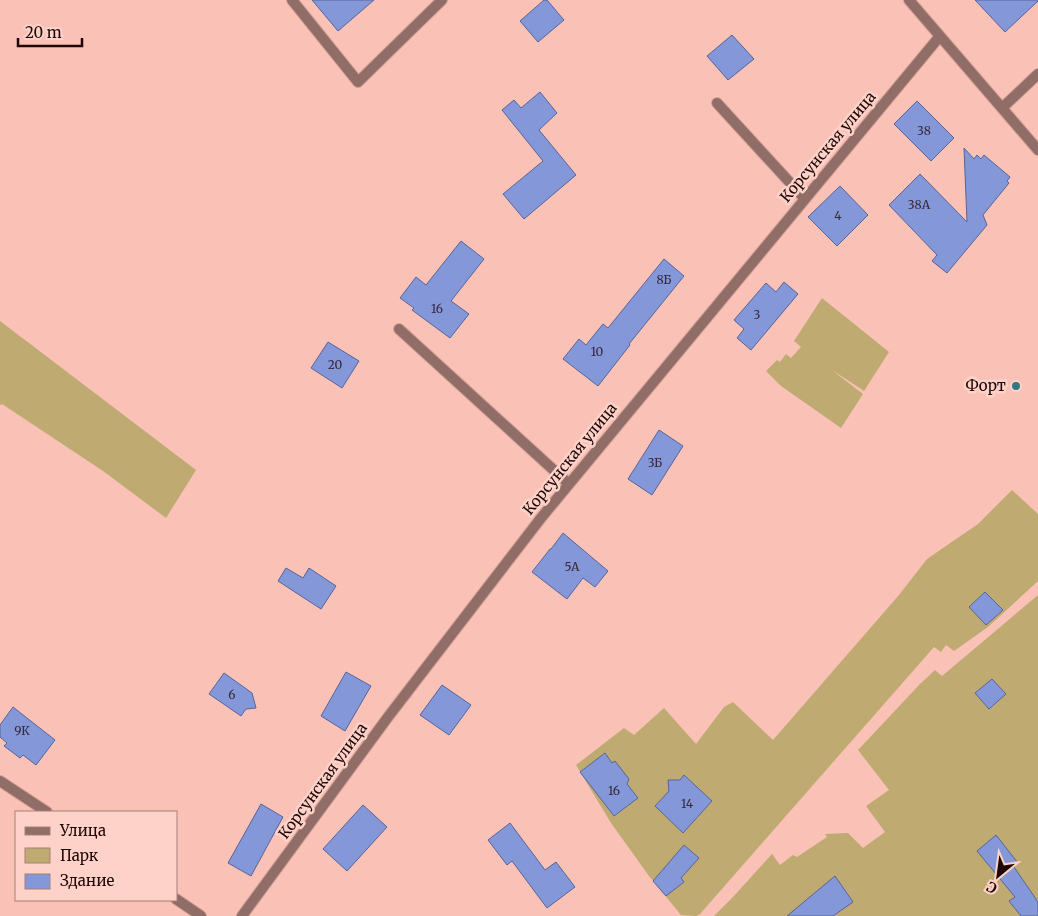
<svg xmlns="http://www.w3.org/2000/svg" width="1038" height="916" font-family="Merriweather,serif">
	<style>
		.green { fill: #bfab71 }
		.building { fill: #8497d9; stroke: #566498 }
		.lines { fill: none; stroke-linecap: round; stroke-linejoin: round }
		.street-casing { stroke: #d29f96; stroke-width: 12 }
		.street { stroke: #906e67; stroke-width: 10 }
		.poi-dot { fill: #327885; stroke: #fed2c9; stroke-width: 2 }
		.labels { text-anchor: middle; stroke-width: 5; stroke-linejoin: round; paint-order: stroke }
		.number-label { font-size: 12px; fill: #372a39 }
		.street-label { font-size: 15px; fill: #1d0604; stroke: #fed2c9 }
		.poi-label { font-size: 15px; fill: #1d0604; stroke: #fed2c9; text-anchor: end }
	</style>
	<rect width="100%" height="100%" fill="#fac1b6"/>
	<!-- green -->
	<path class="green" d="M822,298l67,54 -25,39 -32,-21 31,24 -22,34 -60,-42 -15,-15 11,-11 3,2 6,-8 5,4 10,-11 -7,-6z
		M0,321l196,149 -30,48 -63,-47 -101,-67 -2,1z
		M1012,490l26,24v67l-50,46 -34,24 -8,-6 -5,7 -7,-5 -234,267 -4,2 -15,-1 -32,-39 -38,-53 -35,-58 48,-37 10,7 30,-27 32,36 28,-37 9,-5 40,38 126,-145 28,-36 51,-35z
		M1038,595v321h-324l19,-19 39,-43 8,11 13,-10 4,2 30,-20 -2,-3 23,-1 15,15 22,-16 -19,-26 23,-16 -31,-40 62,-66 15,-14 7,6z"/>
	<!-- building -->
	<path class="building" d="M312,0h62l-36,31z
		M544,0h3l17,20 -26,22 -18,-21z
		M975,0h63v1l-33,31z
		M732,35l22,24 -26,21 -21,-24z
		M540,92l17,21 -18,17 37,45 -52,44 -21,-25 40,-33 -41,-51 12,-10 7,8z
		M917,101l37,37 -23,23 -37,-37z
		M964,148l10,11 3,-4 4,4 3,-4 26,22 -3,4 2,2 -26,32 4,10 -40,48 -15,-12 5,-6 -48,-50 31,-31 47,48z
		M840,186l28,29 -31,31 -29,-29z
		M461,241l23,18 -33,42 18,13 -19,24 -38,-28 2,-2 -14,-10 16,-21 10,8z
		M664,259l20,17 -55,68 1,1 -32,41 -35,-27 16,-20 7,6 17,-21 5,4z
		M784,282l14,12 -47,56 -14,-12 7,-9 -10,-9 32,-37 10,9z
		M328,342l31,19 -17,27 -31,-20z
		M659,430l24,16 -31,49 -24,-16z
		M563,533l45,38 -13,16 -12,-9 -16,21 -35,-27 18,-23h1z
		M286,568l17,10 6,-10 27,18 -15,23 -43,-28z
		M985,592l18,18 -17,15 -17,-18z
		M346,672l25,14 -26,45 -24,-15z
		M224,673l28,20 4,15 -10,1 -5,7 -32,-22z
		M992,679l14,15 -17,15 -14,-16z
		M442,685l29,20 -22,30 -29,-20z
		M13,707l42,33 -19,25 -13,-10 -3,3 -16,-12 3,-3 -7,-6v-12z
		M605,753l7,10 3,-2 14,18 -2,5 11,14 -24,18 -34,-44z
		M684,775l28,26 -29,32 -28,-27 14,-15 -1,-11h12z
		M261,804l22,13 -32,59 -23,-13z
		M363,805l24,22 -40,44 -24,-22z
		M510,823l35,47 11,-8 19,25 -28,21 -35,-47 -5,4 -19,-25z
		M996,835l22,28 -4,4 24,35v14h-17l-12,-15 6,-4 -38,-46z
		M684,845l15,13 -18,20 3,4 -18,14 -13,-15z
		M835,876l18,26 -20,14h-46z"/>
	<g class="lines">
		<!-- street casing -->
		<g class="street-casing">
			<path id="street" d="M292,0l66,82 84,-82
				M909,0l129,150
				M717,103l88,96
				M1002,108l36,-34
				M399,329l170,155
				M0,781l47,31
				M176,899l25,17
				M242,916l146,-199 153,-199 399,-482"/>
		</g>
		<!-- street -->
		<use href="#street" class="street"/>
	</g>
	<!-- markers -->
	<circle class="poi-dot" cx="1016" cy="386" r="5"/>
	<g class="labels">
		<!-- number labels -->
		<g class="number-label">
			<text x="924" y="135">38</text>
			<text x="919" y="209">38А</text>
			<text x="838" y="220">4</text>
			<text x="664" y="284">8Б</text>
			<text x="437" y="313">16</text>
			<text x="757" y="319">3</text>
			<text x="597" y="356">10</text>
			<text x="335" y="369">20</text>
			<text x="655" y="467">3Б</text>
			<text x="572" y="571">5А</text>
			<text x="232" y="699">6</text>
			<text x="22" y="735">9К</text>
			<text x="614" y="795">16</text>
			<text x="687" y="808">14</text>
		</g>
		<!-- street labels -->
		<g class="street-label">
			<text transform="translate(828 147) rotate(-50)" y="5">Корсунская улица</text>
			<text transform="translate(570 459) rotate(-51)" y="5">Корсунская улица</text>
			<text transform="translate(323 781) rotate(-54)" y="5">Корсунская улица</text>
		</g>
		<!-- poi labels -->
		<g class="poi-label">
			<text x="1006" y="391">Форт</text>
		</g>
	</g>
	<!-- legend -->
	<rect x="15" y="811" width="162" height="90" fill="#fed2c9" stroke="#a4807a"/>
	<rect x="25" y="827" width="25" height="8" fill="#906e67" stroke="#a4807a"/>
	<text x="60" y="836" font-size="15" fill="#1d0604">Улица</text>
	<rect x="25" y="848" width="25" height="15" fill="#bfab71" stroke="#a4807a"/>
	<text x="60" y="861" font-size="15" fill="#1d0604">Парк</text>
	<rect x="25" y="874" width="25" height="15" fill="#8497d9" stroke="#a4807a"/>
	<text x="60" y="886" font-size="15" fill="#1d0604">Здание</text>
	<!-- north arrow -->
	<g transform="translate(998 876) rotate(209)" stroke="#fed2c9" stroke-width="4" paint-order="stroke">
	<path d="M0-4L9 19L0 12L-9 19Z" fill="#1d0604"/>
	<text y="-8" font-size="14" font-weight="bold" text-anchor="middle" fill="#1d0604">С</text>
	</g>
	<!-- scale -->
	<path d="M18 38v8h64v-8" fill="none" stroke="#1d0604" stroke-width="2.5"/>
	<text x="25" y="38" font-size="15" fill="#1d0604" stroke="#fed2c9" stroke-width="4" paint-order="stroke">20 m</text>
</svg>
